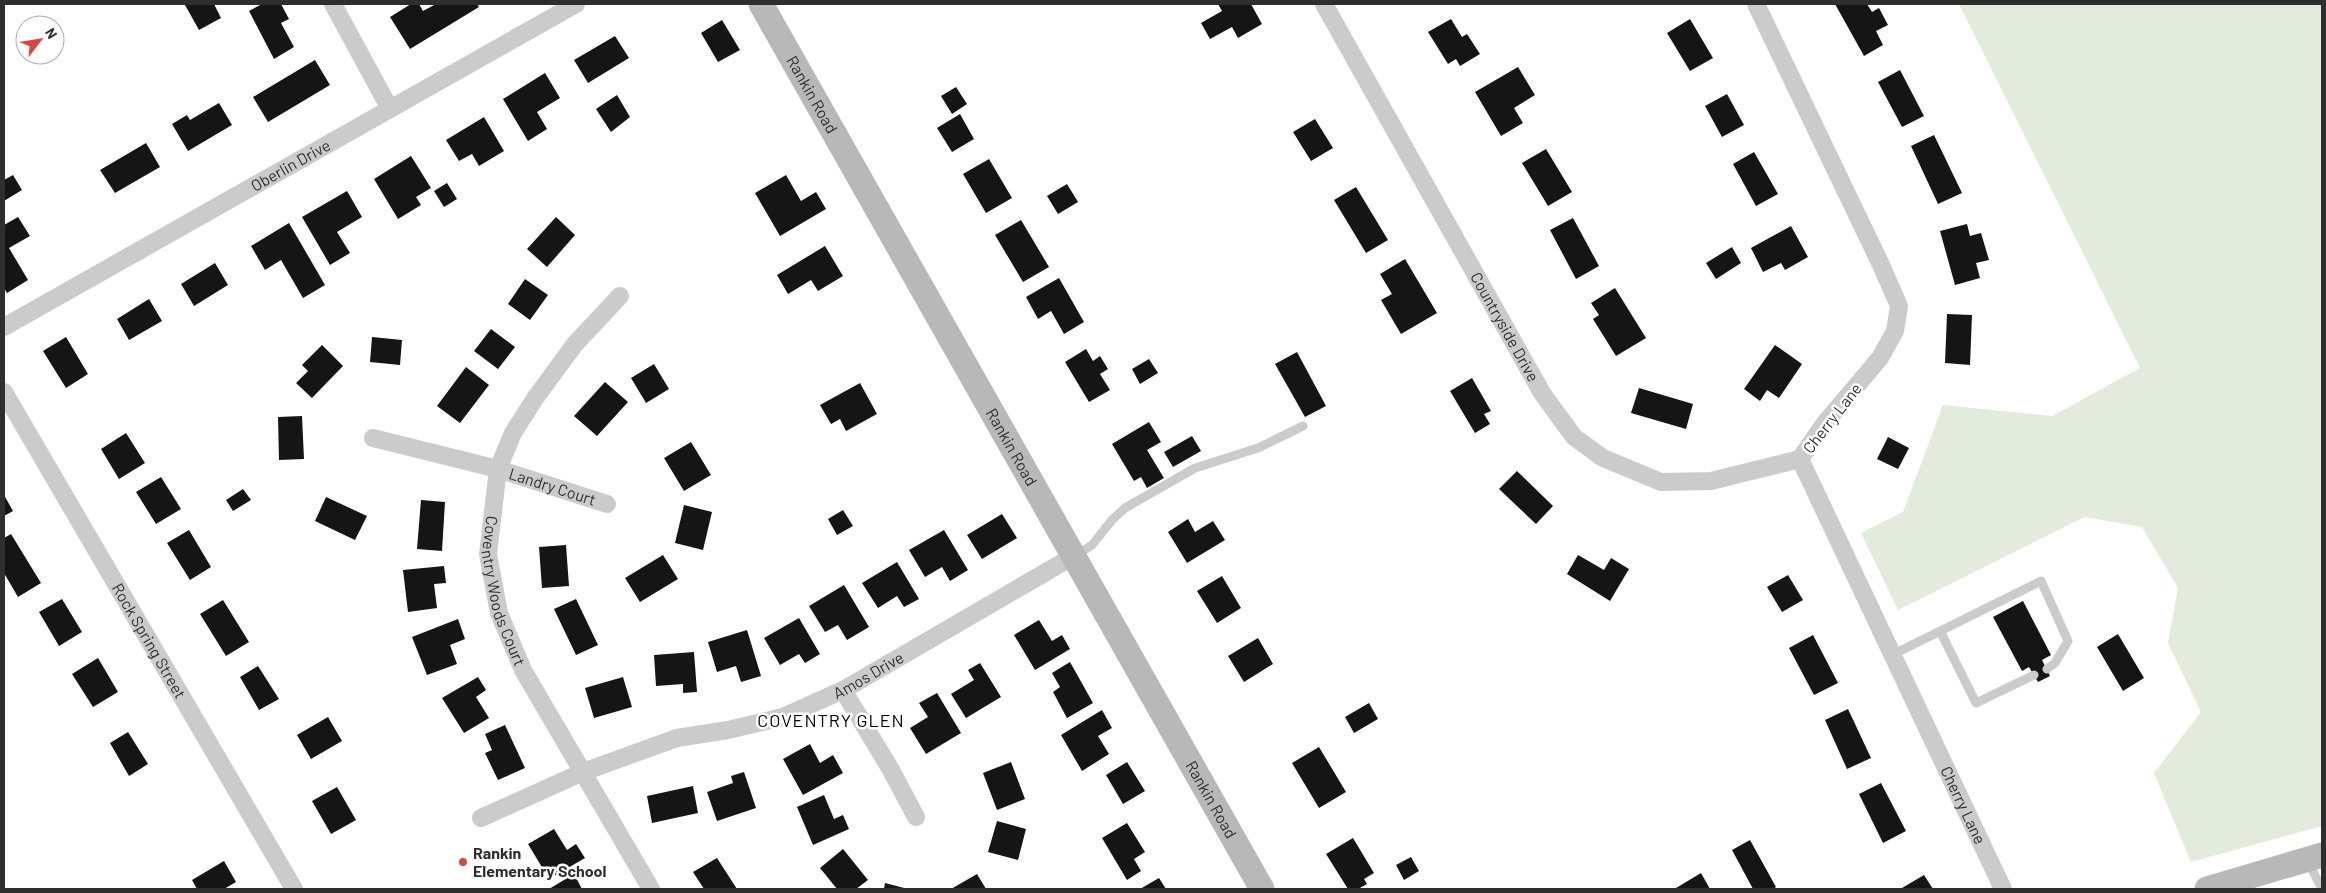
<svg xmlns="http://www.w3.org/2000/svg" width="2326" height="893" font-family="Barlow,sans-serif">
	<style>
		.green { fill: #e3ebdd }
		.building { fill: #151515 }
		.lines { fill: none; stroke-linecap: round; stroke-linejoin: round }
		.lane { stroke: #cbcbcb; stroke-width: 9 }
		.street { stroke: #cbcbcb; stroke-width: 18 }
		.secondary { stroke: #b8b8b8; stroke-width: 25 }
		.poi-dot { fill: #d9463d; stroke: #fff; stroke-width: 2 }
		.labels { text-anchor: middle; stroke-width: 5; stroke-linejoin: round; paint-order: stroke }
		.street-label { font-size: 16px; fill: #2e2e2e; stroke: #fff }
		.poi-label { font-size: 16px; font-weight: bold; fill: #2e2e2e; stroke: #fff; text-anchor: start }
		.neighbourhood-label { font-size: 18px; letter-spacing: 1px; fill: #000; stroke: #fff }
	</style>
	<rect width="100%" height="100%" fill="#fff"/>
	<!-- green -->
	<path class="green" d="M1959,4h363v822l-131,36 -37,-89 47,-61 -33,-69 10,-55 -36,-61 -58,-10 -186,93 -37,-77 42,-21 40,-107 109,11 88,-48z"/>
	<!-- building -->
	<path class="building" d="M188,4h26l7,14 -22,12 -14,-25z
		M262,4h19l8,15 -8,4 13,24 -20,12 -25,-48z
		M411,4h8l4,7 13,-7h41l2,3 -69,42 -20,-32z
		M1218,4h33l11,20 -24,14 -6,-11 -22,12 -9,-16 21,-12z
		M1835,4h32l5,8 7,-4 9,17 -12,6 7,14 -19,11z
		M1451,19l11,18 5,-3 13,20 -20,12 -4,-7 -8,5 -20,-32z
		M1690,19l23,39 -23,13 -23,-38z
		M722,20l18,30 -22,12 -17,-29z
		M615,36l14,22 -41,25 -14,-23z
		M315,60l15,25 -62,37 -15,-25z
		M1518,67l17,28 -21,13 9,15 -22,13 -26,-44z
		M1900,70l24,46 -22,11 -24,-45z
		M545,73l15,25 -23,14 10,17 -19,12 -25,-42z
		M956,87l11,17 -15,10 -11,-18z
		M1727,94l17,31 -22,12 -17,-31z
		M617,95l13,22 -19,15 -15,-23z
		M219,103l13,22 -44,26 -16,-27 15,-9 3,5z
		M960,114l14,25 -22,13 -15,-24z
		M484,117l20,34 -25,15 -7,-12 -13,7 -13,-21z
		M1315,119l18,29 -22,13 -18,-29z
		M1934,135l28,58 -24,11 -27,-58z
		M146,143l14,24 -45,26 -15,-23z
		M1546,149l26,43 -24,14 -26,-43z
		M1754,152l24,42 -22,12 -23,-42z
		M411,156l20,32 -15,9 5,8 -23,14 -24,-40z
		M989,159l23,39 -26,15 -23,-39z
		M13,175l9,15 -18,11v-21z
		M786,175l15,26 15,-9 10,17 -46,27 -25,-43z
		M447,183l10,16 -13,8 -10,-16z
		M1067,184l11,18 -20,12 -11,-18z
		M1356,187l32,53 -22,13 -32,-53z
		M347,191l15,26 -25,15 13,21 -20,12 -28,-48z
		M18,217l12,19 -21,12 19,32 -21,13 -3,-5v-63z
		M556,217l19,18 -28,32 -20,-18z
		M1573,218l26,48 -23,13 -26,-49z
		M1021,220l28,47 -26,15 -28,-47z
		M289,223l36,62 -22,13 -22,-38 -16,10 -14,-24z
		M1967,224l3,12 11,-3 8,27 -13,3 4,15 -25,7 -15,-54z
		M1791,226l17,31 -23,13 -4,-7 -18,9 -12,-24z
		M825,246l18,30 -25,15 -7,-11 -23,14 -11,-19z
		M1732,247l9,16 -25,16 -10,-16z
		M1405,259l32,54 -36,21 -20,-34 11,-6 -12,-20z
		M215,263l13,22 -34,21 -13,-22z
		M1059,278l25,44 -20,12 -13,-23 -13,8 -12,-22z
		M525,279l23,16 -18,25 -22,-16z
		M1615,288l31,50 -30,18 -23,-37 6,-4 -8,-12z
		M149,299l13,22 -33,19 -12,-21z
		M1947,314l25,1 -2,50 -25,-2z
		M491,329l24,18 -17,22 -24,-18z
		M66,337l22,37 -22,14 -23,-37z
		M372,337l30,3 -2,25 -30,-3z
		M322,345l21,21 -31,32 -16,-15 12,-12 -6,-6z
		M1775,345l27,19 -23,34 -12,-8 -7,11 -16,-12z
		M1086,349l7,12 7,-5 8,13 -8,5 10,16 -21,12 -24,-40z
		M1297,352l29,54 -21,11 -30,-53z
		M1149,359l9,14 -18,11 -8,-15z
		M654,364l15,25 -23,14 -15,-25z
		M466,367l23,18 -29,38 -23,-17z
		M1472,378l19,33 -7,3 6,10 -15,9 -25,-42z
		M605,382l23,20 -31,34 -23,-20z
		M860,383l17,31 -31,17 -6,-12 -9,5 -11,-19z
		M1639,388l54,16 -7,25 -55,-16z
		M302,416l2,43 -25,1 -1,-43z
		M1149,422l12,20 -14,8 17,28 -17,10 -6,-11 -7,4 -22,-37z
		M126,433l19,30 -26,16 -18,-30z
		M1192,436l9,15 -28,16 -9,-15z
		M1888,437l21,11 -11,21 -21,-10z
		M691,442l20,33 -27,16 -20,-33z
		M1517,471l36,35 -17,18 -37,-35z
		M161,477l20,32 -25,15 -20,-32z
		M243,489l8,11 -18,11 -7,-11z
		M4,495l9,16 -9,5z
		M326,497l41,19 -12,24 -40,-19z
		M421,500l24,2 -3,49 -25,-2z
		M684,505l28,7 -9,38 -28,-7z
		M843,510l10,16 -16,9 -9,-16z
		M1002,514l15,24 -35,21 -15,-24z
		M1188,519l7,13 18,-11 12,19 -38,23 -19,-31z
		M189,530l22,37 -21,13 -23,-37z
		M944,530l24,40 -18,11 -8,-14 -17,10 -16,-27z
		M11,534l30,49 -23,14 -14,-24v-35z
		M566,545l3,41 -27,2 -3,-41z
		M663,555l15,24 -38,23 -15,-24z
		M1578,555l26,15 7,-12 18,11 -19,32 -43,-27z
		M897,562l22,37 -15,8 -7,-11 -19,12 -16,-25z
		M444,566l2,17 -12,1 3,24 -29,4 -5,-42z
		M1788,575l15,25 -21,12 -15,-25z
		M1222,576l19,32 -24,15 -20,-32z
		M844,585l25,42 -22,13 -9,-15 -13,7 -16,-26z
		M62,599l20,33 -23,14 -20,-34z
		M576,599l22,46 -22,10 -22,-46z
		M223,600l26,42 -23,14 -26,-42z
		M2023,601l28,54 -9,5 8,16 -12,6 -9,-15 -7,4 -29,-54z
		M799,618l21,36 -15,9 -6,-9 -19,11 -16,-27z
		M458,619l7,20 -15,6 7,19 -30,11 -15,-38z
		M1039,620l13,21 10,-6 8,14 -35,21 -21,-35z
		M747,630l14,46 -20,6 -5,-16 -19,6 -9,-30z
		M2118,634l26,44 -21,13 -26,-44z
		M1813,635l25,48 -24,12 -25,-47z
		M1258,638l15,26 -29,18 -16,-26z
		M694,652l3,40 -14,1v-9l-27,2 -2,-31z
		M98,658l20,34 -25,15 -21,-33z
		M1070,662l23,41 -26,15 -14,-26 7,-5 -8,-14z
		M980,663l21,34 -35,21 -15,-24 23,-14 -6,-10z
		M258,666l21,33 -20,11 -19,-33z
		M478,677l8,13 -10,7 13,21 -25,15 -22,-35z
		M623,677l9,30 -38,11 -9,-30z
		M937,693l24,40 -35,21 -16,-26 18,-11 -9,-14z
		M1369,703l9,16 -24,14 -9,-16z
		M1848,709l23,49 -24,11 -22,-49z
		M1102,710l10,18 -14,8 11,18 -27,17 -21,-36z
		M328,717l14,24 -31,18 -14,-24z
		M505,725l20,43 -27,12 -13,-27 7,-3 -7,-16z
		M128,732l20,32 -19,12 -19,-33z
		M810,744l10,19 13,-8 10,18 -40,22 -20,-36z
		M1319,747l27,45 -27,16 -27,-45z
		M1011,762l14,37 -28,11 -14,-37z
		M1127,762l18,29 -22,13 -17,-29z
		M744,772l12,36 -39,13 -10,-29 26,-9 -2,-7z
		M1881,783l25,48 -23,12 -24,-49z
		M693,786l5,27 -46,10 -5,-27z
		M337,787l19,33 -25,14 -19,-33z
		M824,795l10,24 9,-4 6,14 -36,16 -16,-38z
		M997,821l29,8 -8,31 -30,-8z
		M1127,823l18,29 -11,7 7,12 -14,9 -25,-42z
		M554,829l13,21 9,-6 9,14 -36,21 -21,-35z
		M1353,838l21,35 -10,6 3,5 -9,5h-10l-22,-35z
		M1750,840l26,47 -3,2h-20l-21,-39z
		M843,849l25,31 -12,9h-19l-17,-21z
		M1411,857l8,14 -15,9 -8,-15z
		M717,858l20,31h-33l-11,-17z
		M224,861l12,21 -12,7h-27l-5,-9z
		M1701,873l9,16h-33l-1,-1z
		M574,874l8,15h-33z
		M977,874l9,15h-35z
		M1924,875l9,14h-30l-1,-1z
		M1159,878l7,11h-26z
		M885,883l23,6h-24z"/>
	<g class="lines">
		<!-- lane -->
		<path class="lane" d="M1075,556l17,-11 20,-25 13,-12 70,-40 63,-20 45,-22
			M1940,631l36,72 58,-28
			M1892,655l149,-74 27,60 -13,22 -8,6
			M2307,860l15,29"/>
		<!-- street -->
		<g class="street">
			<path d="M333,4l57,105"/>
			<path id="s1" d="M1324,4l218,389 32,44 29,21 58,24 50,-1 89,-22"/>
			<path id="s2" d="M1756,4l126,263 17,39 -4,25 -15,27 -55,65 -25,36 203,430"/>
			<path id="s3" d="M620,296l-45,48 -39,53 -23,36 -15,36 -10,85 11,59 24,57 128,219"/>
			<path id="s4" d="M4,327l572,-323"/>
			<path id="s5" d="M4,392l290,497"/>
			<path id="s6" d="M373,438l125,31 109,35"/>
			<path d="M843,690l48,80 25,47"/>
			<path id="s7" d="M481,818l102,-46 94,-34 51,-8 55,-13 60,-27 229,-133"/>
		</g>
		<!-- secondary -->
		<g class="secondary">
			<path id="s8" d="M761,4l501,885"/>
			<path d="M2207,889l115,-34"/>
		</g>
	</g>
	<!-- markers -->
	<circle class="poi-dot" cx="463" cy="862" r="5"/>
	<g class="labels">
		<!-- street labels -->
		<g class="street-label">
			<text dy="6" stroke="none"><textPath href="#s8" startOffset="104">Rankin Road</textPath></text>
			<text dy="6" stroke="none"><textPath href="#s4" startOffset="329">Oberlin Drive</textPath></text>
			<text dy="6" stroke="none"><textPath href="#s1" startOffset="370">Countryside Drive</textPath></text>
			<text transform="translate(1832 418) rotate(-52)" y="6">Cherry Lane</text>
			<text dy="6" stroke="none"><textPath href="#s8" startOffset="509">Rankin Road</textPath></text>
			<text dy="6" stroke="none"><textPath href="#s6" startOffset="186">Landry Court</textPath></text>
			<text dy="6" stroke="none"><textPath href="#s3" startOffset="338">Coventry Woods Court</textPath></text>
			<text dy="6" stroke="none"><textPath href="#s5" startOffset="288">Rock Spring Street</textPath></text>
			<text dy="6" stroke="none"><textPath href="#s7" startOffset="415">Amos Drive</textPath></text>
			<text dy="6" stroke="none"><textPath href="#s8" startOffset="914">Rankin Road</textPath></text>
			<text dy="6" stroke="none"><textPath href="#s2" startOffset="902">Cherry Lane</textPath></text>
		</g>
		<!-- poi labels -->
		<g class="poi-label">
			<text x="473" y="859">Rankin<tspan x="473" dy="18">Elementary School</tspan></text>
		</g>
		<!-- neighbourhood labels -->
		<g class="neighbourhood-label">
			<text x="831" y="727">COVENTRY GLEN</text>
		</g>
	</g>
	<!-- border -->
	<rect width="2326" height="893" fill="none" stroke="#2e2e2e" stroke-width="10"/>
	<!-- north arrow -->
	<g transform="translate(40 40) rotate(59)"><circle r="24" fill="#ffffff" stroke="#ababab"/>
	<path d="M0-4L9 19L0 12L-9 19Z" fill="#d9463d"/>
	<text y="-8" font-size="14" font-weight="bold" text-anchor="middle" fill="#2e2e2e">N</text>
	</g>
</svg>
